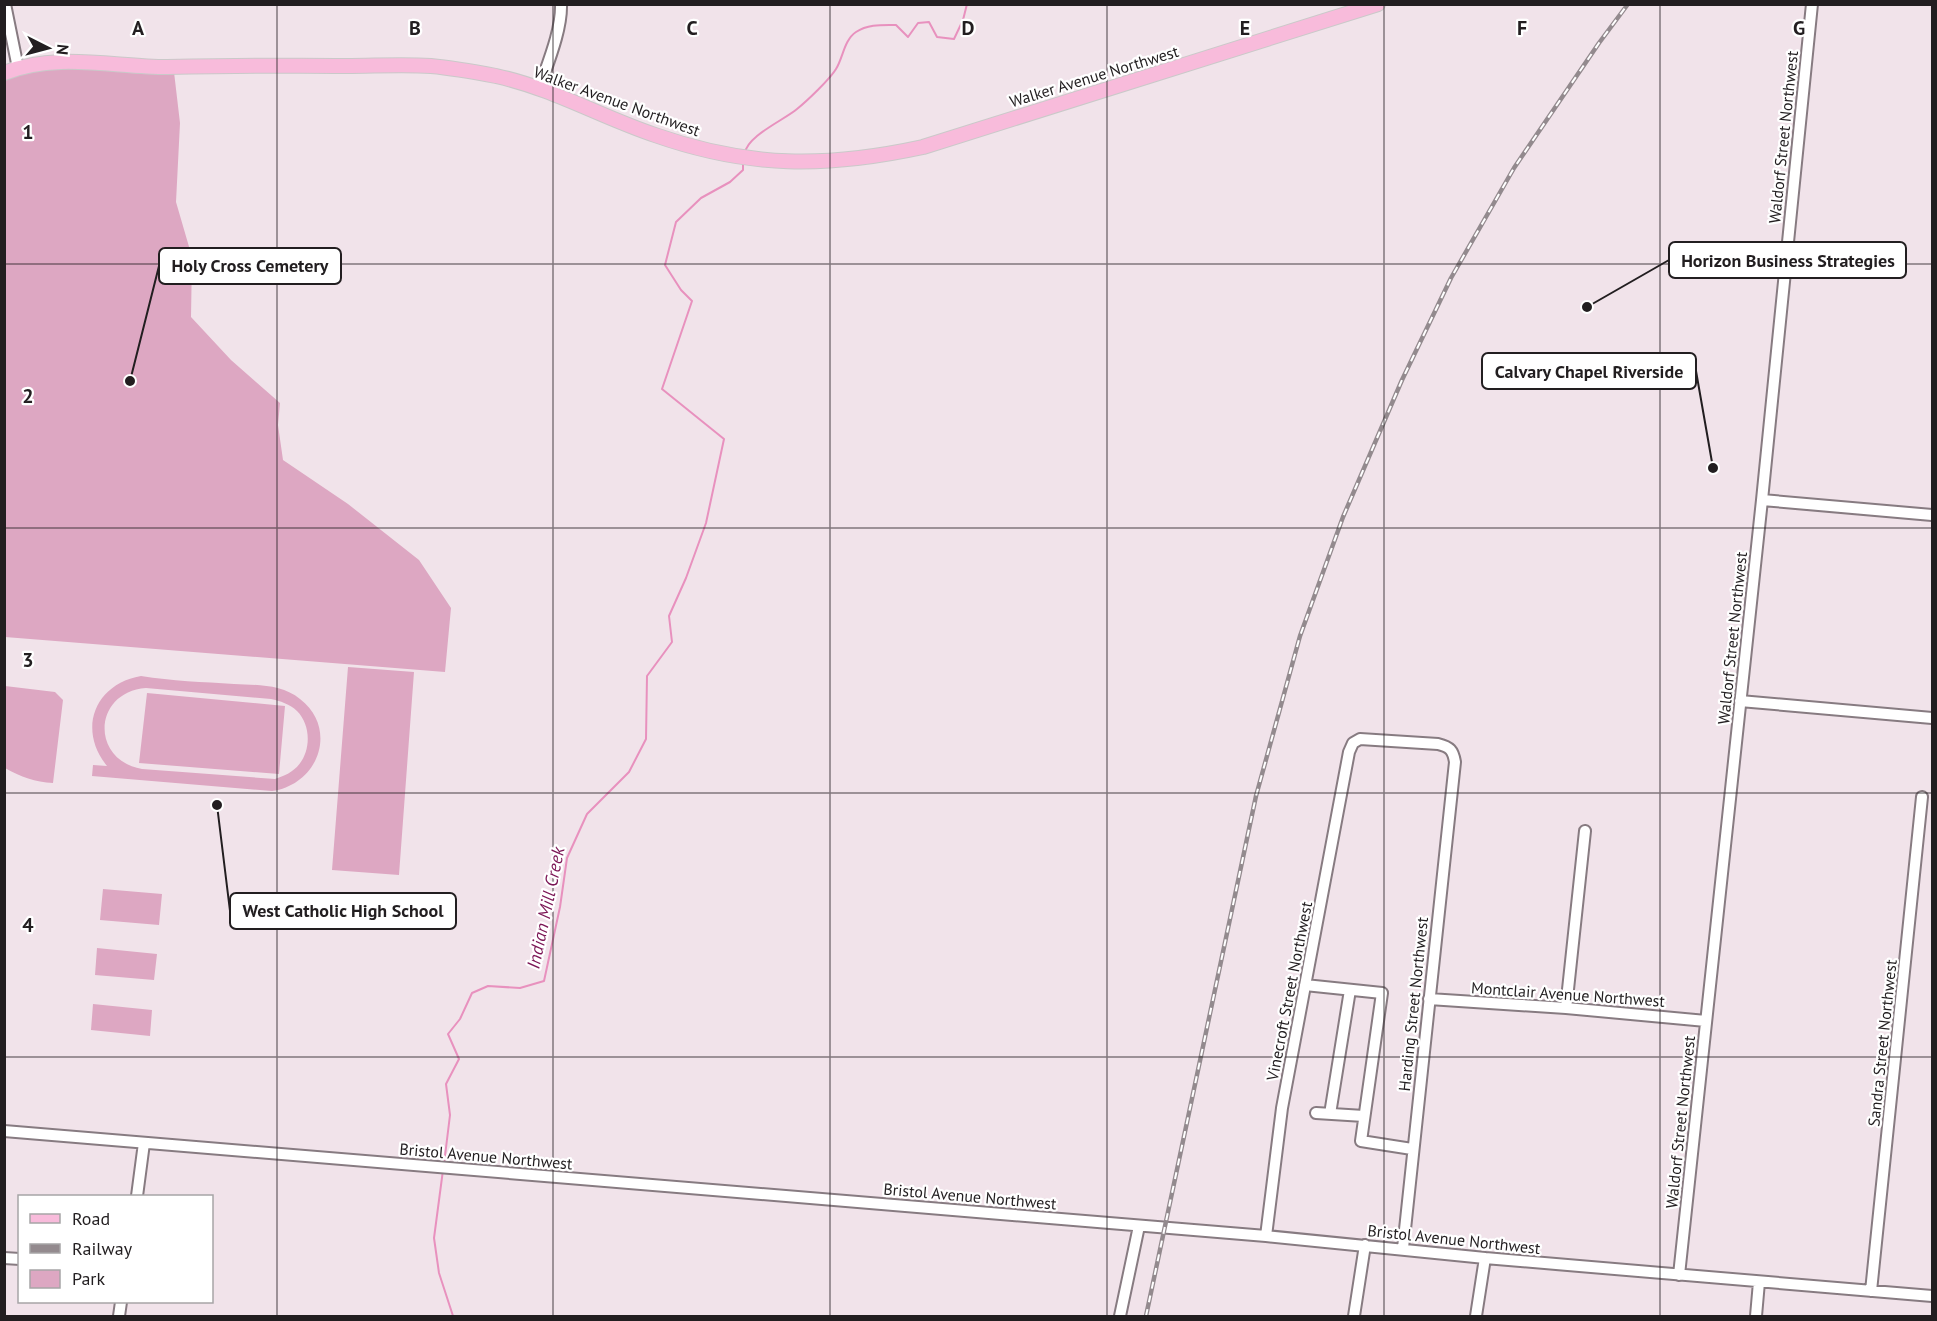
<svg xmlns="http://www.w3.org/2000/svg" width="1937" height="1321" font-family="'PT Sans',sans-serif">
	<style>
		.green { fill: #dda7c2; fill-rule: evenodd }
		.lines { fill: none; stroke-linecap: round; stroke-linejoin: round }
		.stream { stroke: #e891be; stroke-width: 2 }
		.minor-casing { stroke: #877b81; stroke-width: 14 }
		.major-casing { stroke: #cac9c9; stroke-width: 16 }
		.minor { stroke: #fff; stroke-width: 10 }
		.major { stroke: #f8bbdb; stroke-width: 14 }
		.rail-casing { stroke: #938a8e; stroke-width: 4.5 }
		.rail { stroke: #fff; stroke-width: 2; stroke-dasharray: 7; stroke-linecap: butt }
		.grid { fill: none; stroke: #221e20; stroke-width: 1.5; stroke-opacity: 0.55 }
		.labels { text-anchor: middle; stroke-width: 4.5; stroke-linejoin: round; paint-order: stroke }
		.street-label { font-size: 16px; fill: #221e20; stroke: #fff }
		.water-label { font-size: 18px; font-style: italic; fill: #7b1555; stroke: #fff }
		.grid-label { font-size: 20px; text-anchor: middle; font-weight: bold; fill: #221e20; stroke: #fff; stroke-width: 4.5; stroke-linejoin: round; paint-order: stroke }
		.leader { fill: none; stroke: #221e20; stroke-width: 2 }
		.callout-dot { fill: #221e20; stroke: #fff; stroke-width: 2 }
		.callout { fill: #fff; stroke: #221e20; stroke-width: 2 }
		.callout-label { font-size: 18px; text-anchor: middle; font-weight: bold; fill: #221e20 }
	</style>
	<rect width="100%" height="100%" fill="#f1e3ea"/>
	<!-- green -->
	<path class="green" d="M91,68l83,4 6,51 -4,79 16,55 -1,60 40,43 49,43 -2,22 5,35 65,44 71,56 32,48 -6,64 -440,-35 -1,-556c26,-14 59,-11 87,-13z
		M348,667l66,5 -15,203 -67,-5z
		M141,676c31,5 62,6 93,8 22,1 48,0 66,15 39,30 18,86 -28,92l-180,-15 1,-11 14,1c-30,-37 -12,-82 34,-90zM146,688l125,11c9,2 19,5 26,12 16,16 14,47 -5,60 -5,4 -12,6 -17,8l-133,-10c-52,-9 -49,-77 4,-81z
		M5,686l50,6 8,8 -10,83c-18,-1 -32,-6 -48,-15z
		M147,693l138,13 -6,68 -140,-11z
		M103,889l59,5 -3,31 -59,-5z
		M97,948l60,6 -3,26 -59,-5z
		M93,1004l59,6 -2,26 -59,-6z"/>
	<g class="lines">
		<!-- stream -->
		<path class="stream" d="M745,153c2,-17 39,-33 52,-44 10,-8 33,-30 39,-40 7,-11 8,-29 20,-37 12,-8 26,-7 40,-7l12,12 10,-14 11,-1 8,15 17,2 9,-19 4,-16
			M444,1164l6,-49 -4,-31 13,-25 -11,-25 12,-15 12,-26 16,-7 32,2 24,-7 16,-74 7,-49 20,-44 42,-42 17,-33 1,-63 25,-34 -3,-26 17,-38 20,-55 18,-84 -62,-50 30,-88 -11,-11 -16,-25 11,-43 25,-24 29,-16 13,-12v-8
			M443,1170l-9,68 5,35 14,43"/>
		<!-- minor casing -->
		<g class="minor-casing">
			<path id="minor" d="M5,4l13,64
				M539,89c8,-24 23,-59 22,-85
				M1762,500l170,15
				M1740,701l192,17
				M1305,985l77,8 -21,148 51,8
				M1429,999l137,9 140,13
				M1566,1008l19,-177
				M1316,1113l48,3
				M1330,1114l20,-124
				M4,1131l1262,105 219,22 447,38
				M137,1196l7,-53
				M1266,1236l16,-128 67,-356 4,-9 7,-4 78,5c12,3 15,6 17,18l-52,486
				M4,1258l16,1
				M1679,1275l83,-775 50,-496
				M1871,1291l51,-494
				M119,1316l2,-14
				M1120,1316l19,-90
				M1354,1316l11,-71
				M1476,1316l9,-58
				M1756,1316l3,-34"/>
		</g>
		<!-- major casing -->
		<g class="major-casing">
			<path id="major" d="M4,73c52,-21 110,-6 163,-6 60,-1 120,-2 179,-1 28,0 57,-2 85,0 22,2 44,6 65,10 56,12 105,41 159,59 94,33 171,33 268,12l455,-143"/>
		</g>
		<!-- minor -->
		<use href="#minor" class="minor"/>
		<!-- major -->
		<use href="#major" class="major"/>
		<!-- rail casing -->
		<g class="rail-casing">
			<path id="rail" d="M1146,1316l110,-520 44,-160 43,-119 59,-137 49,-102 63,-110 85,-125 29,-39"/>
		</g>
		<!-- rail -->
		<use href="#rail" class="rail"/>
	</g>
	<!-- grid -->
	<path class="grid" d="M277,4v1312M553,4v1312M830,4v1312M1107,4v1312M1384,4v1312M1660,4v1312M4,264h1928M4,528h1928M4,793h1928M4,1057h1928"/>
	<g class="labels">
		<!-- street labels -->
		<g class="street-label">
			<text transform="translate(1094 76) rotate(-17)" y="6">Walker Avenue Northwest</text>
			<text transform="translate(617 101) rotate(20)" y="6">Walker Avenue Northwest</text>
			<text transform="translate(1783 137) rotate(-84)" y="6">Waldorf Street Northwest</text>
			<text transform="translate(1732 638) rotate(-84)" y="6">Waldorf Street Northwest</text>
			<text transform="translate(1289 991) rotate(-79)" y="6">Vinecroft Street Northwest</text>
			<text transform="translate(1568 994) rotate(4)" y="6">Montclair Avenue Northwest</text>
			<text transform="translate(1413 1004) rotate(-84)" y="6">Harding Street Northwest</text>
			<text transform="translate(1882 1043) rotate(-84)" y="6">Sandra Street Northwest</text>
			<text transform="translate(1680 1122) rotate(-84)" y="6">Waldorf Street Northwest</text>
			<text transform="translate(486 1156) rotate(5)" y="6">Bristol Avenue Northwest</text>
			<text transform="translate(970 1196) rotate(5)" y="6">Bristol Avenue Northwest</text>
			<text transform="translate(1454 1239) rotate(6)" y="6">Bristol Avenue Northwest</text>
		</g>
		<!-- water labels -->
		<g class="water-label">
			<text transform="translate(546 908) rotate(-78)" y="6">Indian Mill Creek</text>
		</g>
	</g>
	<g class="grid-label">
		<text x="138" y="35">A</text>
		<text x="415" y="35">B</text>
		<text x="692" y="35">C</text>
		<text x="968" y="35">D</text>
		<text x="1245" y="35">E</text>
		<text x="1522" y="35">F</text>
		<text x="1799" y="35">G</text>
		<text x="28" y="139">1</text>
		<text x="28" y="403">2</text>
		<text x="28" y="667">3</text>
		<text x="28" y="932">4</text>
	</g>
	<!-- callouts -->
	<path class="leader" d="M1587 307L1669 260M130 381L159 266M1713 468L1696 371M217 805L230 911"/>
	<g class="callout-dot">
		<circle cx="1587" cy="307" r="6"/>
		<circle cx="130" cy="381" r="6"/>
		<circle cx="1713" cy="468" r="6"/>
		<circle cx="217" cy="805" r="6"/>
	</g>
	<g class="callout">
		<rect x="1669" y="242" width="237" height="36" rx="6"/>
		<rect x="159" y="248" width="182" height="36" rx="6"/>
		<rect x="1482" y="353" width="214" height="36" rx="6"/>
		<rect x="230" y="893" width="226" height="36" rx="6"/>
	</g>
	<g class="callout-label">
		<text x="1788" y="267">Horizon Business Strategies</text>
		<text x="250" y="272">Holy Cross Cemetery</text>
		<text x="1589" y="378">Calvary Chapel Riverside</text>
		<text x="343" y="917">West Catholic High School</text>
	</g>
	<!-- border -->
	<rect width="1937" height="1321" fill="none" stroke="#221e20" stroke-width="12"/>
	<!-- legend -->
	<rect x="18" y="1195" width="195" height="108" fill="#ffffff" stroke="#a7a5a6" stroke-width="1.5"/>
	<rect x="30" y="1214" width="30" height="9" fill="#f8bbdb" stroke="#a7a5a6" stroke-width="1.5"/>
	<text x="72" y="1225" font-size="18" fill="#221e20">Road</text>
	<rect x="30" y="1244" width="30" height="9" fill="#938a8e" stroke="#a7a5a6" stroke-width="1.5"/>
	<text x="72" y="1255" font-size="18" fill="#221e20">Railway</text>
	<rect x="30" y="1270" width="30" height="18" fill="#dda7c2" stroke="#a7a5a6" stroke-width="1.5"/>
	<text x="72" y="1285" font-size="18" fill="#221e20">Park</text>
	<!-- north arrow -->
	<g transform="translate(48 48) rotate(96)" stroke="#ffffff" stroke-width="4.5" paint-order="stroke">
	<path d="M0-4.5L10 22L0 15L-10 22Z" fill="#221e20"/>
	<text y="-9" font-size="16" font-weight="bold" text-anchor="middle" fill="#221e20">N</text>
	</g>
</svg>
